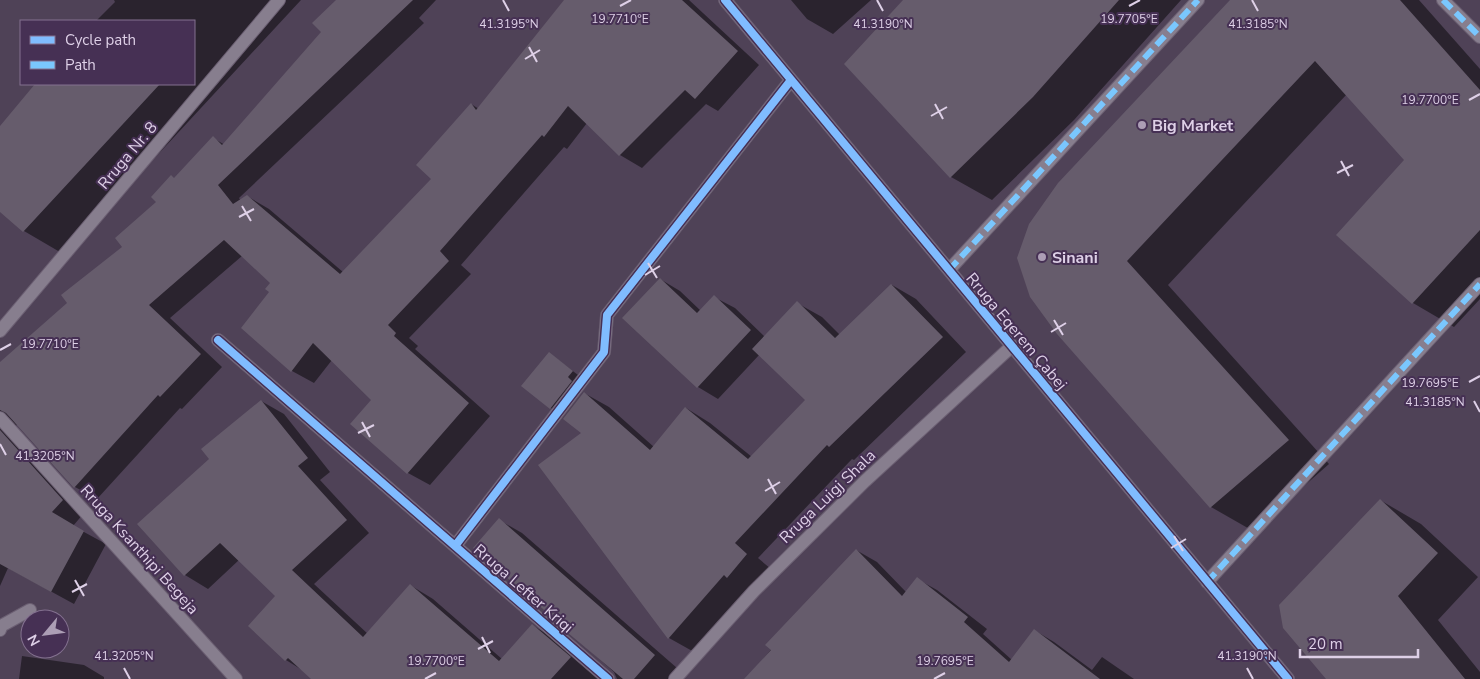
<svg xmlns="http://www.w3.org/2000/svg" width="1480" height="679" font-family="'Nunito Sans',sans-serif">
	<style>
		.shadow { fill: #0007 }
		.building { fill: #665c6c }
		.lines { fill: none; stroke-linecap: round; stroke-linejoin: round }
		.service-casing { stroke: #6c6073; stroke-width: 14 }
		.minor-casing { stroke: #6c6073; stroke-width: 14 }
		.service { stroke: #877e8e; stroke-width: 12 }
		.minor { stroke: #877e8e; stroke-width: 12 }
		.quiet { stroke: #7ac7fe; stroke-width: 6; stroke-dasharray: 12 6; stroke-linecap: butt }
		.cycleway-casing { stroke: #463054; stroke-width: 11 }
		.cycleway { stroke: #80bcff; stroke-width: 8 }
		.ticks { fill: none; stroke: #ded0e7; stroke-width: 2 }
		.poi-dot { fill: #ac9eb5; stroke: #463054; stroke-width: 2 }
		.labels { text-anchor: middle; stroke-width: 4; stroke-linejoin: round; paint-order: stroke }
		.poi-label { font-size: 16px; font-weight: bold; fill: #ded0e7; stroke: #463054; text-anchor: start }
		.street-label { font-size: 16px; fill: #ded0e7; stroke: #463054 }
		.ticks-label { font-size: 12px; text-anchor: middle; fill: #ded0e7; stroke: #463054; stroke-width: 4; stroke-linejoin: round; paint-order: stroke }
	</style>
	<rect width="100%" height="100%" fill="#4f4257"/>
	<!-- shadow -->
	<path class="shadow" d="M114,0h187l-236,255 -41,-24 -24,-21v-82l36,-44h158v-63h-98l19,-19z
		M338,0h98l-17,18 5,5 -185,175 2,3 6,-5 22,13 74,63 90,-93 38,-75 8,5 86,-109h124l70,65 -41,46 -12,-7 -64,64 -22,-13 -33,-32 -20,26 -3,-2 -103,118 10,9 -62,64 9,8 -3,3 75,67 -60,69 -22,-12 -35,-73 -41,-40 -18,23 -22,-12 -21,-79v-9l-29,-27 -72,62 52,49 -40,42 -2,-1 -83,91 -22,-12 -57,-64 -4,6 70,84 -11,13 33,18 -32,60 -66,-36 -8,18v-223l69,-60 55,-56 51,-68 38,-41 12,7 97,-113z
		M791,0h80l-38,34 -26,-15z
		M905,0h276l-107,120 -82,80 -41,-23z
		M1231,0h188l61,69v230l-26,28 -41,-24 -75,-68 68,-75 -59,-66 -179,191 161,179 -76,67 -42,-24 -153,-174z
		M660,279l20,12 21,20 13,-14 21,11 30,29 32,-34 25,14 18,18 52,-50 24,14 50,53 -112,108 -2,-1 -94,99 13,11 -77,83 -25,-14 -129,-173 43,-32 1,-40 25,14 45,40 32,-39 24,15 42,34 55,-57 -47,-46 -42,45 -20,-12z
		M549,353l33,25 -21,36 -10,-6z
		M261,401l23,13 46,58 -10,8 49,53 -55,51 54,50 42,-49 23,14 69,60 30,-34 23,14 47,40h-290l-10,-9 -16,-10 -9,-64 -38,-36 -31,29 -23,-14 -46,-51 72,-65z
		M1380,500l41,24 57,53 -40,43 42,52v7h-153z
		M499,520l23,13 155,135 -9,11h-51l-3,-7 -139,-124z
		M856,550l21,12 30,31 10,-14 20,11 50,39 -4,5 29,26 22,-30 20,12 38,28 10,-13 32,22h-388z
		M22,656l62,9 20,12v2h-85z"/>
	<!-- building -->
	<path class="building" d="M336,0h77l-195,185 15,19 14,-9 93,79 91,-95 -15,-14 55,-62 5,7 88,-110h118l56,51 -43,48 -10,-9 -66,66 -51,-50 -24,31 -2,-2 -102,116 9,10 -61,64 8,8 -2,3 75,67 -62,71 -57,-50 21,-24 -58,-57 -22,29 -50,-44 28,-36 -4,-3 5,-6 -46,-43 -75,65 52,49 -41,43 -2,-2 -84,93 -68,-75 -6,-3v-48l67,-59 -6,-8 61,-48 -7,-9 41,-36 -5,-5 20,-22 3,3 39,-42 9,9 99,-113 -9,-9z
		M903,0h216l-86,97 -83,81 -106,-114z
		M1230,0h170l80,90v140l-68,74 -76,-69 68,-75 -89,-99 -188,200 162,179 -79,68 -153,-174 -27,-37 -13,-39 12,-34 29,-41z
		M35,84h125l-137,148 -23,-20v-86z
		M660,278l37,35 17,-18 37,35 -54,58 -75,-70z
		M891,284l52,53 -114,110 -2,-2 -92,98 12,11 -20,24 -3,-3 -56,64 -130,-174 43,-32 -18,-14 21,-27 66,58 35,-43 63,52 57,-59 -53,-51 45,-48 38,37z
		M549,352l24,19 -5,6 4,4 -22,28 -29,-23z
		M261,400l47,58 -10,8 49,54 -55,50 71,67 47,-53 89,77 33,-37 39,33 -20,22h-240l-23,-21 -3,3 -37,-35 27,-30 -55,-53 -36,33 -47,-52 72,-65 -8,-10z
		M0,430l63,70 -11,12 32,19 -33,61 -51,-28z
		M1380,499l58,54 -40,43 67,83h-139l-43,-51 -4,-23z
		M499,518l156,137 -21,24h-11l-80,-67 1,-2 -71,-62z
		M856,549l46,47 15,-19 51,40 -4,5 45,40 25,-33 66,50h-356l27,-29 -6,-5z"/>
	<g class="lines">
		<!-- service casing -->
		<g class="service-casing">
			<path id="service" d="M0,630l1,-4 29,-16"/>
		</g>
		<!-- minor casing -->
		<g class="minor-casing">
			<path id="minor" d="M725,0l563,679
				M1443,0l37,37
				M949,270l249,-270
				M0,331l279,-331
				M218,340l390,339
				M0,418l236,261
				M455,546l149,-194 3,-37 184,-235
				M1207,582l273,-298
				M675,679l79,-88 111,-110 147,-135"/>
		</g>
		<!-- service -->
		<use href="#service" class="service"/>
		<!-- minor -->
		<use href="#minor" class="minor"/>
		<!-- quiet -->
		<path class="quiet" d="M1443,0l37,37
			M949,270l249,-270
			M1207,582l273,-298"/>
		<!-- cycleway casing -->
		<g class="cycleway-casing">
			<path id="cycleway" d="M725,0l563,679
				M218,340l390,339
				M455,546l149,-194 3,-37 184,-235"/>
		</g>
		<!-- cycleway -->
		<use href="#cycleway" class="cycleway"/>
	</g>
	<!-- ticks -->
	<path class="ticks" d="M503,0l6,11M877,0l6,11M1252,0l6,11M620,6l11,-6M1129,6l11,-6M529,47l8,15M525,59l15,-9M1469,100l11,-6M935,104l8,15M931,116l16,-9M1341,161l8,15M1337,173l16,-8M242,206l9,15M239,217l15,-8M648,263l9,15M645,275l15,-9M1054,320l9,15M1051,332l15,-9M0,350l11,-6M1469,382l11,-6M1474,401l6,11M362,422l8,15M358,433l16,-8M0,444l6,11M768,479l8,15M765,491l15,-9M1174,536l9,15M1171,548l15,-9M75,580l9,16M72,592l15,-8M482,637l8,16M478,649l15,-8M124,668l6,11M1247,668l6,11M425,679l11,-6M934,679l11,-6"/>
	<!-- markers -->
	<g class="poi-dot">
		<circle cx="1142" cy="125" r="5"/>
		<circle cx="1042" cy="257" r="5"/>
	</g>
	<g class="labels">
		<!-- poi labels -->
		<g class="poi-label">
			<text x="1152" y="131">Big Market</text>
			<text x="1052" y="263">Sinani</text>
		</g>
		<!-- street labels -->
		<g class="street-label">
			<text transform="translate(127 155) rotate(-50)" y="6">Rruga Nr. 8</text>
			<text transform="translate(1017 331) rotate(50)" y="6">Rruga Eqerem Çabej</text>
			<text transform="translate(827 496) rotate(-44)" y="6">Rruga Luigj Shala</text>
			<text transform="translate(140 549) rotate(48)" y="6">Rruga Ksanthipi Begeja</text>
			<text transform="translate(524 588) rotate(41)" y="6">Rruga Lefter Kriqi</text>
		</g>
	</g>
	<g class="ticks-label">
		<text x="620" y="23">19.7710°E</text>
		<text x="1129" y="23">19.7705°E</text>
		<text x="509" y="28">41.3195°N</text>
		<text x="883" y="28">41.3190°N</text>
		<text x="1258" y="28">41.3185°N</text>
		<text x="1430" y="104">19.7700°E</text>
		<text x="50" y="348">19.7710°E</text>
		<text x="1430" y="387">19.7695°E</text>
		<text x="1435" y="406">41.3185°N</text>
		<text x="45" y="460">41.3205°N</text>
		<text x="124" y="660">41.3205°N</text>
		<text x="1247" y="660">41.3190°N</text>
		<text x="436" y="665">19.7700°E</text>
		<text x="945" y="665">19.7695°E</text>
	</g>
	<!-- legend -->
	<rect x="20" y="20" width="175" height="65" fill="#463054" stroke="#83708f"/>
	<rect x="30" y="36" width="25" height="8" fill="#80bcff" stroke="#83708f"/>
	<text x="65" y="45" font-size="15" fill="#ded0e7">Cycle path</text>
	<rect x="30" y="61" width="25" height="8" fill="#7ac7fe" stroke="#83708f"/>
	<text x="65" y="70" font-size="15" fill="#ded0e7">Path</text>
	<!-- north arrow -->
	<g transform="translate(45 634) rotate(241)"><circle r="24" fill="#463054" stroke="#83708f"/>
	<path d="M0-4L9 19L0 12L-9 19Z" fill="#ac9eb5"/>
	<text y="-8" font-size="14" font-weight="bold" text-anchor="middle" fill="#ded0e7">N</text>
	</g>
	<!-- scale -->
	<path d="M1300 649v8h118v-8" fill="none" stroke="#ded0e7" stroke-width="2.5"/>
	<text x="1308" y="649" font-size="15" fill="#ded0e7" stroke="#463054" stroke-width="4" paint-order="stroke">20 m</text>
</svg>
